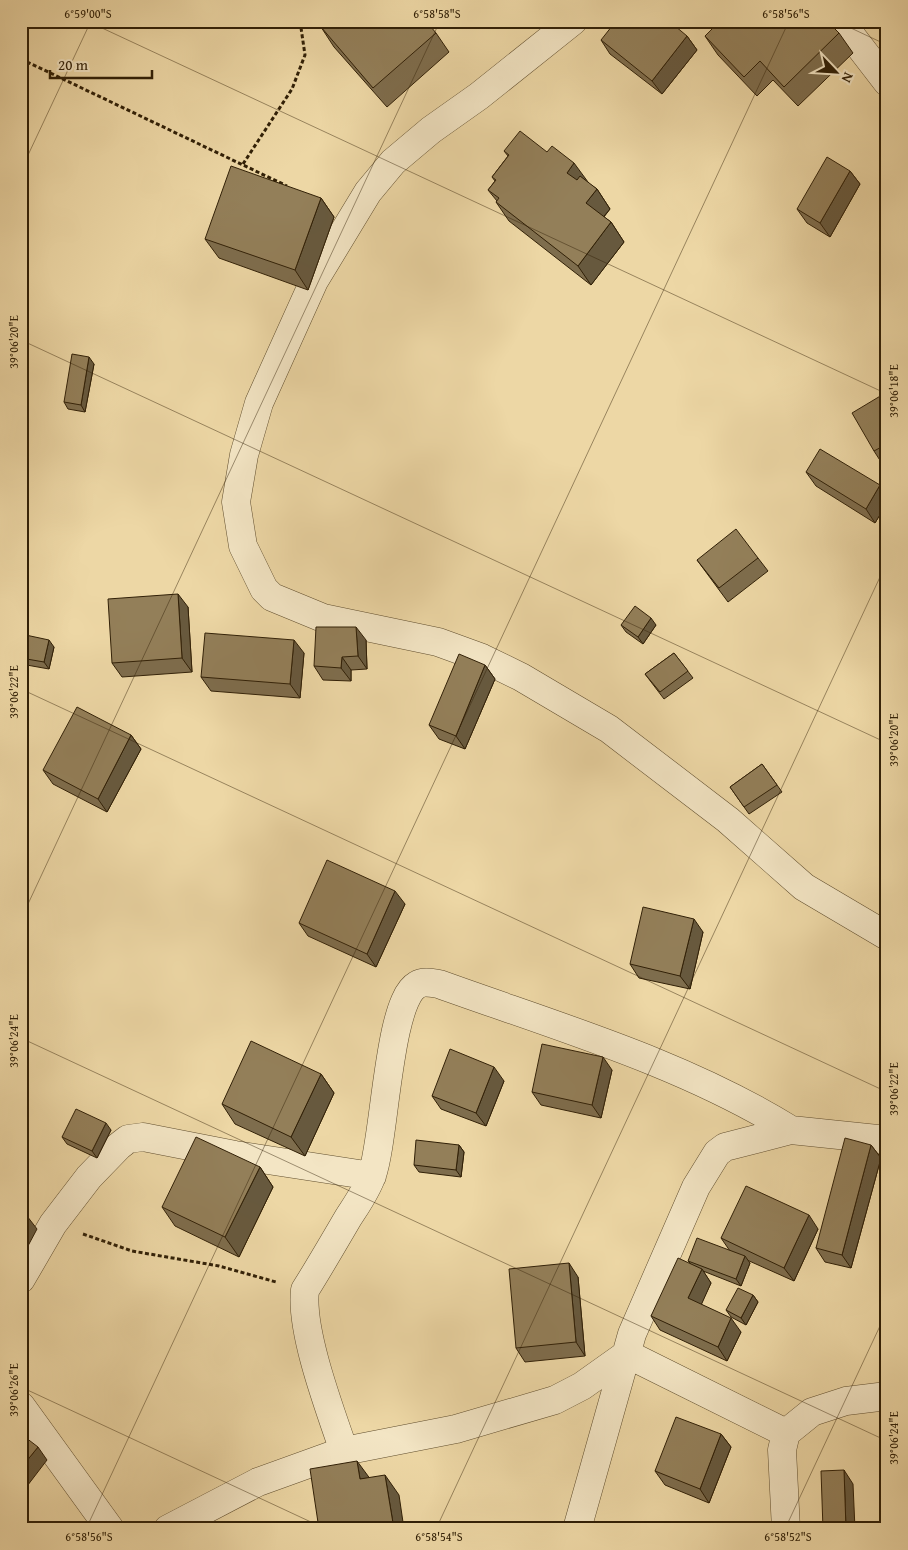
<svg xmlns="http://www.w3.org/2000/svg" width="908" height="1550" font-family="'Gentium Book Plus',serif">
	<style>
		.lines { fill: none; stroke-linecap: round; stroke-linejoin: round }
		.minor-casing { stroke: #604e2e; stroke-width: 29 }
		.path { stroke: #312007; stroke-width: 3; stroke-dasharray: 4 2.5; stroke-linecap: butt }
		.minor { stroke: #f3e5c4; stroke-width: 28 }
		.wall { fill: #7e6d4d; stroke: #312007 }
		.shaded-wall { fill: #67593e; stroke: #312007 }
		.building { fill: #937f59; stroke: #312007 }
		.ticks { fill: none; stroke: #312007; stroke-width: 1; stroke-opacity: 0.45 }
		.neatline { fill: none; stroke: #312007; stroke-width: 2 }
		.ticks-label { font-size: 12px; text-anchor: middle; fill: #312007 }
	</style>
	<rect width="100%" height="100%" fill="#edd7a5"/>
	<filter id="stains"><feTurbulence type="fractalNoise" baseFrequency=".004" numOctaves="4"/><feColorMatrix values="0 0 0 0 .2 0 0 0 0 .09 0 0 0 0 .02 0 0 0 .5 -.17"/></filter>
	<radialGradient id="worn" r=".72"><stop offset=".6" stop-color="#630" stop-opacity="0"/><stop offset="1" stop-color="#630" stop-opacity=".3"/></radialGradient>
	<g class="lines">
		<!-- minor casing -->
		<g class="minor-casing">
			<path id="minor" d="M573,21l-94,75 -48,34 -38,32 -25,30 -54,89 -55,122 -15,52 -8,47 7,44 21,43 8,8 51,21 115,24 44,16 39,19 88,52 119,91 76,67 83,49
				M840,21l47,61
				M21,1279l32,-55 36,-47 30,-31 9,-7 15,-2 92,18 137,21
				M21,1406l89,123
				M344,1451c-14,-41 -44,-120 -39,-161 15,-24 29,-48 43,-72 9,-14 19,-28 24,-43 13,-36 16,-174 45,-190 6,-4 15,-2 22,-1 119,43 244,79 352,146
				M168,1529l90,-47 86,-31 112,-22 99,-29 27,-14 45,-32 159,79
				M577,1529l55,-195 64,-147 21,-34 8,-6 66,-17 96,10
				M786,1529l-4,-79 4,-17 26,-21 34,-11 41,-5"/>
		</g>
		<!-- path -->
		<path class="path" d="M21,59l266,127
			M243,164l49,-75 13,-34 -5,-34
			M83,1234l49,17 87,15 57,16"/>
		<!-- minor -->
		<use href="#minor" class="minor"/>
	</g>
	<!-- wall -->
	<path class="wall" d="M710,21h117l12,12 14,20 -55,53 -25,-26 -16,16 -39,-41 -13,-19 10,-10z
		M349,26l87,7 13,19 -62,55 -53,-60 -13,-20z
		M687,36l10,14 -35,44 -52,-40 -9,-14z
		M504,151l84,32 9,6 13,20 -6,8 7,5 13,20 -33,43 -82,-64 -13,-19 1,-1 -9,-11 7,-9 -3,-4 16,-21z
		M850,171l10,13 -30,53 -23,-14 -10,-14z
		M321,198l13,19 -26,73 -89,-32 -14,-19z
		M94,364l-9,48 -17,-3 -4,-7z
		M887,392v71l-4,2 -9,-14z
		M806,472l74,13 7,9v9l-12,20 -59,-37z
		M758,558l10,13 -40,31 -31,-42z
		M188,607l4,65 -70,5 -10,-14z
		M621,625h35l-13,19 -17,-12z
		M21,634l33,13 -5,22 -28,-5z
		M366,640l1,29 -16,1v11l-28,-1 -9,-14z
		M304,653l-4,45 -89,-7 -10,-14z
		M674,653l19,25 -29,21 -19,-25z
		M485,665l10,14 -30,70 -26,-10 -10,-14z
		M131,735l10,14 -34,63 -54,-28 -10,-14z
		M762,764l20,28 -33,22 -19,-27z
		M405,904l-29,63 -68,-31 -9,-13z
		M703,932l-13,57 -51,-11 -9,-14z
		M612,1070l-11,48 -60,-13 -9,-13z
		M321,1074l13,19 -29,63 -70,-32 -13,-20z
		M504,1081l-18,45 -45,-17 -9,-13z
		M111,1130l-14,28 -30,-14 -5,-7z
		M459,1145l5,7 -3,25 -42,-5 -5,-7z
		M871,1145l10,13 -30,110 -26,-6 -9,-14z
		M887,1154v62l-5,-7z
		M260,1167l13,20 -34,70 -64,-31 -13,-19z
		M818,1229l-24,52 -47,-21 3,3 -9,23 -38,-15 8,12 -10,21 40,28 -14,29 -67,-31 -9,-14 40,-52 -3,-3 42,-10 -9,-13z
		M578,1277l7,79 -60,6 -9,-14z
		M753,1295l5,7 -12,23 -15,-8 -5,-7z
		M721,1434l10,13 -22,56 -44,-18 -10,-14z"/>
	<!-- shaded-wall -->
	<path class="shaded-wall" d="M687,36l10,14 -35,44 -10,-13z
		M574,163l14,19 -7,10 -14,-19z
		M850,171l10,13 -30,53 -10,-14z
		M597,189l13,20 -11,13 -13,-19z
		M321,198l13,19 -26,73 -13,-20z
		M611,222l13,20 -33,43 -13,-19z
		M89,357l5,7 -9,48 -4,-7z
		M880,485l7,9v9l-12,20 -9,-14z
		M178,594l10,13 4,65 -10,-14z
		M651,618l5,7 -13,19 -5,-7z
		M356,627l10,13 1,29 -9,-13z
		M49,640l5,7 -5,22 -5,-7z
		M294,640l10,13 -4,45 -10,-14z
		M342,657l9,13v11l-10,-13z
		M485,665l10,14 -30,70 -9,-13z
		M131,735l10,14 -34,63 -9,-13z
		M395,891l10,13 -29,63 -9,-13z
		M21,912l7,9 -7,12z
		M694,919l9,13 -13,57 -10,-13z
		M603,1057l9,13 -11,48 -9,-13z
		M494,1067l10,14 -18,45 -10,-13z
		M321,1074l13,19 -29,63 -14,-19z
		M106,1123l5,7 -14,28 -5,-7z
		M459,1145l5,7 -3,25 -5,-7z
		M871,1145l10,13 -30,110 -9,-13z
		M260,1167l13,20 -34,70 -14,-20z
		M809,1215l9,14 -24,52 -10,-13z
		M27,1216l10,13 -16,30v-31z
		M745,1256l5,7 -9,23 -5,-7z
		M569,1263l9,14 7,79 -9,-14z
		M702,1269l9,14 -13,29 -10,-14z
		M753,1295l5,7 -12,23 -5,-7z
		M731,1318l10,14 -14,29 -9,-14z
		M721,1434l10,13 -22,56 -9,-14z
		M38,1447l9,13 -26,34v-26z
		M357,1461l14,19 -11,-1z
		M844,1470l9,14 2,45h-9z
		M385,1475l14,20 5,34h-10z"/>
	<!-- building -->
	<path class="building" d="M328,21h18l3,5 5,-5h72l10,12 -63,55 -52,-61z
		M616,21h53l18,15 -35,45 -51,-41z
		M715,21h112l12,12 -55,54 -24,-26 -16,16 -39,-41 12,-12z
		M520,131l27,21 5,-6 22,17 -7,10 10,7 3,-4 17,13 -11,14 25,19 -33,44 -82,-64 3,-4 -11,-8 8,-10 -4,-3 17,-22 -5,-4z
		M827,157l23,14 -30,52 -23,-14z
		M231,166l90,32 -26,72 -90,-31z
		M72,354l17,3 -8,48 -17,-3z
		M887,392v52l-13,7 -22,-38z
		M820,449l60,36 -14,24 -60,-37z
		M736,529l22,29 -39,30 -22,-28z
		M178,594l4,64 -70,5 -4,-64z
		M635,606l16,12 -13,19 -17,-12z
		M316,627h40l2,29 -16,1 -1,11 -27,-2z
		M205,633l89,7 -4,44 -89,-7z
		M21,634l28,6 -5,22 -23,-4z
		M674,653l14,18 -28,21 -15,-18z
		M459,654l26,11 -29,71 -27,-11z
		M77,707l54,28 -33,64 -55,-29z
		M762,764l15,21 -33,22 -14,-20z
		M327,860l68,31 -28,63 -68,-31z
		M643,907l51,12 -14,57 -50,-12z
		M251,1041l70,33 -30,63 -69,-33z
		M542,1044l61,13 -11,48 -60,-13z
		M450,1049l44,18 -18,46 -44,-17z
		M76,1109l30,14 -14,28 -30,-14z
		M196,1137l64,30 -35,70 -63,-30z
		M845,1138l26,7 -29,110 -26,-7z
		M416,1140l43,5 -3,25 -42,-5z
		M887,1154v55h-5z
		M746,1186l63,29 -25,53 -63,-30z
		M21,1213l6,3 -6,12z
		M697,1238l48,18 -9,23 -48,-18z
		M678,1258l24,11 -14,29 43,20 -13,29 -67,-31z
		M569,1263l7,79 -60,6 -7,-79z
		M738,1288l15,7 -12,23 -15,-8z
		M676,1417l45,17 -21,55 -45,-18z
		M21,1434l17,13 -17,21z
		M357,1461l3,18 25,-4 9,54h-75l-9,-60z
		M844,1470l2,59h-23l-2,-58z"/>
	<!-- ticks -->
	<path class="ticks" d="M87,21l800,373M836,21l51,24M21,170l70,-149M21,340l866,403M21,689l866,403M21,919l419,-898M21,1038l866,403M21,1387l305,142M86,1529l703,-1508M436,1529l451,-967M785,1529l102,-218"/>
	<!-- margin -->
	<rect width="908" height="1550" fill="none" stroke="#edd7a5" stroke-width="55"/>
	<!-- north arrow -->
	<g transform="translate(836 72) rotate(115)" stroke="#f3e5c4" stroke-width="4" paint-order="stroke">
	<path d="M0-4L9 19L0 12L-9 19Z" fill="#312007"/>
	<text y="-8" font-size="14" font-weight="bold" text-anchor="middle" fill="#312007">N</text>
	</g>
	<!-- scale -->
	<path d="M50 70v8h102v-8" fill="none" stroke="#312007" stroke-width="2.5"/>
	<text x="58" y="70" font-size="15" fill="#312007" stroke="#f3e5c4" stroke-width="4" paint-order="stroke">20 m</text>
	<rect x="28" y="28" width="852" height="1494" class="neatline"/>
	<g class="ticks-label">
		<text x="88" y="18">6°59'00"S</text>
		<text x="437" y="18">6°58'58"S</text>
		<text x="786" y="18">6°58'56"S</text>
		<text transform="translate(14 342) rotate(-90)" y="4">39°06'20"E</text>
		<text transform="translate(894 391) rotate(-90)" y="4">39°06'18"E</text>
		<text transform="translate(14 692) rotate(-90)" y="4">39°06'22"E</text>
		<text transform="translate(894 740) rotate(-90)" y="4">39°06'20"E</text>
		<text transform="translate(14 1041) rotate(-90)" y="4">39°06'24"E</text>
		<text transform="translate(894 1089) rotate(-90)" y="4">39°06'22"E</text>
		<text transform="translate(14 1390) rotate(-90)" y="4">39°06'26"E</text>
		<text transform="translate(894 1438) rotate(-90)" y="4">39°06'24"E</text>
		<text x="89" y="1541">6°58'56"S</text>
		<text x="439" y="1541">6°58'54"S</text>
		<text x="788" y="1541">6°58'52"S</text>
	</g>
	<rect width="100%" height="100%" filter="url(#stains)"/>
	<rect width="100%" height="100%" fill="url(#worn)"/>
</svg>
